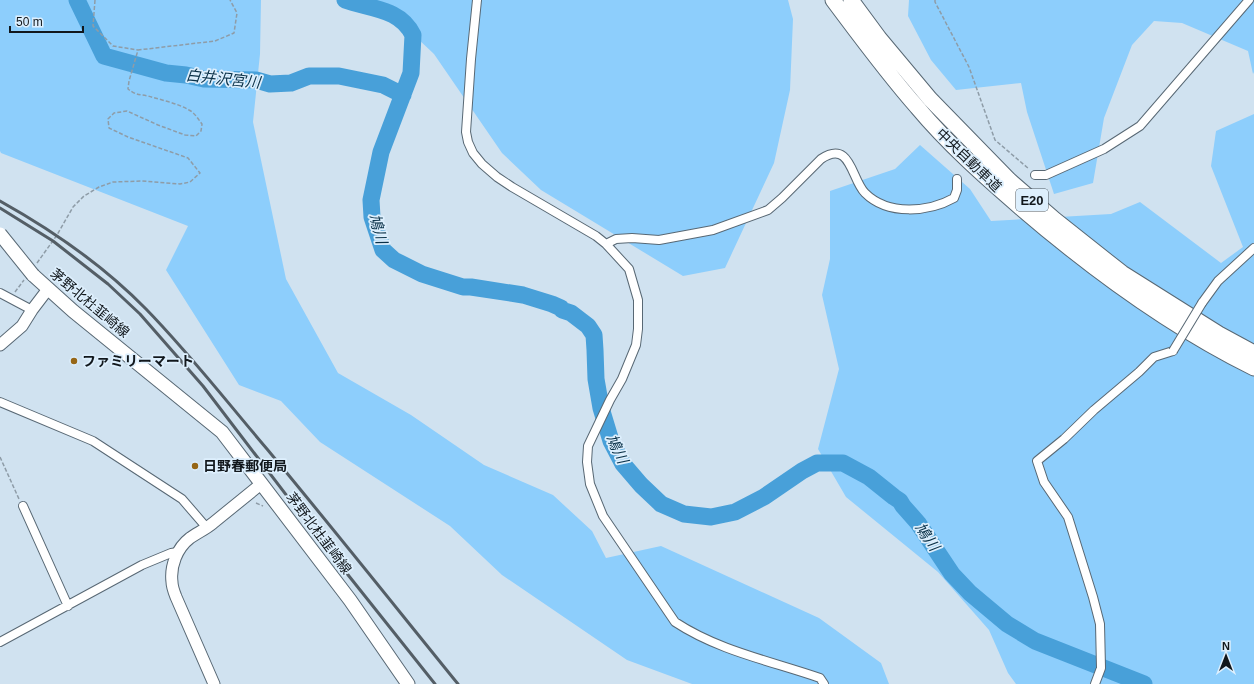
<svg xmlns="http://www.w3.org/2000/svg" width="1254" height="684" font-family="Helvetica,'Noto Sans JP',sans-serif">
	<style>
		.green { fill: #8dcefc }
		.lines { fill: none; stroke-linecap: round; stroke-linejoin: round }
		.river { stroke: #48a0d9; stroke-width: 17 }
		.minor-casing { stroke: #586874; stroke-width: 10 }
		.secondary-casing { stroke: #586874; stroke-width: 13 }
		.primary-casing { stroke: #586874; stroke-width: 15 }
		.motorway-casing { stroke: #586874; stroke-width: 17 }
		.path { stroke: #8e9ca7; stroke-width: 1.5; stroke-dasharray: 4 2; stroke-linecap: butt }
		.minor { stroke: #fff; stroke-width: 8 }
		.secondary { stroke: #fff; stroke-width: 11 }
		.primary { stroke: #fff; stroke-width: 13 }
		.motorway { stroke: #fff; stroke-width: 15 }
		.rail { stroke: #545e66; stroke-width: 3 }
		.minor-bridge-casing { stroke: #586874; stroke-width: 10; stroke-linecap: butt }
		.primary-bridge-casing { stroke: #586874; stroke-width: 15; stroke-linecap: butt }
		.minor-bridge { stroke: #fff; stroke-width: 8 }
		.primary-bridge { stroke: #fff; stroke-width: 13 }
		.poi-dot { fill: #966616; stroke: #ddeffd; stroke-width: 1.5 }
		.labels { text-anchor: middle; stroke-width: 3.5; stroke-linejoin: round; paint-order: stroke }
		.shield { fill: #ddeffd; stroke: #4e5860; stroke-width: 1 }
		.shield-label { font-size: 13px; font-weight: bold; fill: #11171c }
		.street-label { font-size: 14px; fill: #11171c; stroke: #ddeffd }
		.poi-label { font-size: 14px; font-weight: bold; fill: #11171c; stroke: #ddeffd; text-anchor: start }
		.water-label { font-size: 15px; font-style: italic; fill: #093047; stroke: #ddeffd }
	</style>
	<rect width="100%" height="100%" fill="#d0e2f0"/>
	<!-- green -->
	<path class="green" d="M0,0h261l-1,54 -7,68 33,157 52,94 73,42 73,50 69,30 39,36 14,27 55,-12 158,72 62,45 8,21h-197l-65,-24 -125,-85 -52,-49 -130,-84 -39,-41 -42,-16 -73,-115 22,-44 -187,-73 -1,-2z
		M375,0h413l5,19 -3,71 -16,73 -49,105 -42,8 -142,-86 -39,-37 -68,-99 -53,-50z
		M909,0h345v72l-1,2 -5,-23 -66,-28 -28,-2 -22,24 -28,73 -11,65 -39,11 -27,-82 -6,-29 -65,7 -25,-30 -23,-44z
		M1254,114v570h-238l-8,-11 -19,-43 -51,-58 -92,-75 -28,-48 21,-80 -17,-74 8,-36v-68l65,-22 25,-24 50,44 21,32 120,-7 29,-12 81,61 22,-16 -32,-81 5,-35z"/>
	<g class="lines">
		<!-- river -->
		<path class="river" d="M77,0l27,56 62,17 20,2 18,4 52,1 14,4 21,-1 18,-7h30l44,9 20,10
			M345,0c25,9 55,8 68,35l-2,38 -30,79 -10,48 1,17 11,33 11,10 28,14 41,13h8l52,8 29,9 9,4 1,2 9,3 17,13 6,9 1,15 1,29 5,29 10,33 12,23 18,21 20,19 23,10 27,3 24,-5 29,-15 38,-26 15,-8h26l26,14 25,20 6,4 3,5 15,17 34,51 18,19 37,31 28,17 109,43"/>
		<!-- minor casing -->
		<g class="minor-casing">
			<path id="minor" d="M477,0l-6,59 -5,73 2,10 5,11 9,11 15,13 15,10 84,49 10,8 23,25 9,31v29l-2,16 -14,34 -12,21 -22,46 -1,16 3,22 13,32 72,106c44,29 96,39 145,56l4,6
				M1035,175h11l58,-26 36,-23 109,-126
				M606,244l10,-5 16,-1 27,2 54,-10 55,-20 14,-12 39,-39c30,-20 30,20 44,34 23,23 64,19 89,5l3,-8v-11
				M0,293l32,17
				M1202,303l16,-22 36,-33
				M0,402l93,39 89,58 25,29
				M23,506l45,100
				M0,642l142,-77 29,-12 7,-1
				M1095,684l6,-16 -1,-44 -7,-27 -25,-80 -24,-35 -7,-21 27,-22 30,-29 45,-38 15,-15 19,-6"/>
		</g>
		<!-- secondary casing -->
		<g class="secondary-casing">
			<path id="secondary" d="M0,345l22,-19 10,-16 16,-21
				M214,684l-38,-87c-2,-5 -4,-10 -4,-15 -2,-16 5,-34 18,-44 7,-5 16,-9 23,-15 16,-13 32,-26 48,-39"/>
		</g>
		<!-- primary casing -->
		<g class="primary-casing">
			<path id="primary" d="M33,275l40,36 149,121 128,168 58,84"/>
		</g>
		<!-- motorway casing -->
		<g class="motorway-casing">
			<path id="motorway" d="M833,0c27,36 54,73 84,107 31,37 67,69 104,101 71,61 148,118 233,160
				M851,0l28,38 51,61 79,81 46,40 67,53 97,61 35,19"/>
		</g>
		<!-- path -->
		<path class="path" d="M95,0l-2,26 20,20 25,4
			M935,0v2l34,65 26,73 34,29
			M37,263l20,-28 16,-28 11,-11 15,-9 14,-5 29,-1 38,3 10,-2 10,-9 -12,-15 -60,-21 -19,-9 -1,-9 6,-6 13,-2 31,14 27,10 11,1 5,-5 1,-7c-4,-5 -7,-11 -13,-14 -12,-7 -28,-10 -41,-14 -10,-2 -10,0 -20,-7l1,-8 9,-31 77,-9 19,-8 3,-20 -7,-13
			M15,292l9,-12
			M0,457l19,42
			M256,503l7,3"/>
		<!-- minor -->
		<use href="#minor" class="minor"/>
		<!-- secondary -->
		<use href="#secondary" class="secondary"/>
		<!-- primary -->
		<use href="#primary" class="primary"/>
		<!-- motorway -->
		<use href="#motorway" class="motorway"/>
		<!-- rail -->
		<path class="rail" d="M0,201c52,29 104,65 146,108 43,44 81,93 121,140 64,77 127,156 191,235
			M0,208l53,33 55,43 32,30 63,72 126,165 106,133"/>
		<!-- minor-bridge casing -->
		<g class="minor-bridge-casing">
			<path id="minor-bridge" d="M1173,351l29,-48"/>
		</g>
		<!-- primary-bridge casing -->
		<g class="primary-bridge-casing">
			<path id="primary-bridge" d="M0,234l33,41"/>
		</g>
		<!-- minor-bridge -->
		<use href="#minor-bridge" class="minor-bridge"/>
		<!-- primary-bridge -->
		<use href="#primary-bridge" class="primary-bridge"/>
	</g>
	<!-- markers -->
	<g class="poi-dot">
		<circle cx="74" cy="361" r="4"/>
		<circle cx="195" cy="466" r="4"/>
	</g>
	<g class="labels">
		<!-- shield labels -->
		<rect class="shield" x="1016" y="189" width="32" height="22" rx="3"/>
		<g class="shield-label">
			<text x="1032" y="205">E20</text>
		</g>
		<!-- street labels -->
		<g class="street-label">
			<text transform="translate(969 160) rotate(44)" y="5">中央自動車道</text>
			<text transform="translate(90 303) rotate(40)" y="5">茅野北杜韮崎線</text>
			<text transform="translate(319 533) rotate(53)" y="5">茅野北杜韮崎線</text>
		</g>
		<!-- poi labels -->
		<g class="poi-label">
			<text x="82" y="366">ファミリーマート</text>
			<text x="203" y="471">日野春郵便局</text>
		</g>
		<!-- water labels -->
		<g class="water-label">
			<text transform="translate(223 79) rotate(6)" y="5">白井沢宮川</text>
			<text transform="translate(378 229) rotate(75)" y="5">鳩川</text>
			<text transform="translate(617 449) rotate(64)" y="5">鳩川</text>
			<text transform="translate(927 537) rotate(55)" y="5">鳩川</text>
		</g>
	</g>
	<!-- north arrow -->
	<g transform="translate(1226 656)" stroke="#ddeffd" stroke-width="3" paint-order="stroke">
	<path d="M0-3L7 15L0 10L-7 15Z" fill="#11171c"/>
	<text y="-6" font-size="11" font-weight="bold" text-anchor="middle" fill="#11171c">N</text>
	</g>
	<!-- scale -->
	<path d="M10 26v6h73v-6" fill="none" stroke="#11171c" stroke-width="2"/>
	<text x="16" y="26" font-size="12" fill="#11171c" stroke="#ddeffd" stroke-width="3" paint-order="stroke">50 m</text>
</svg>
